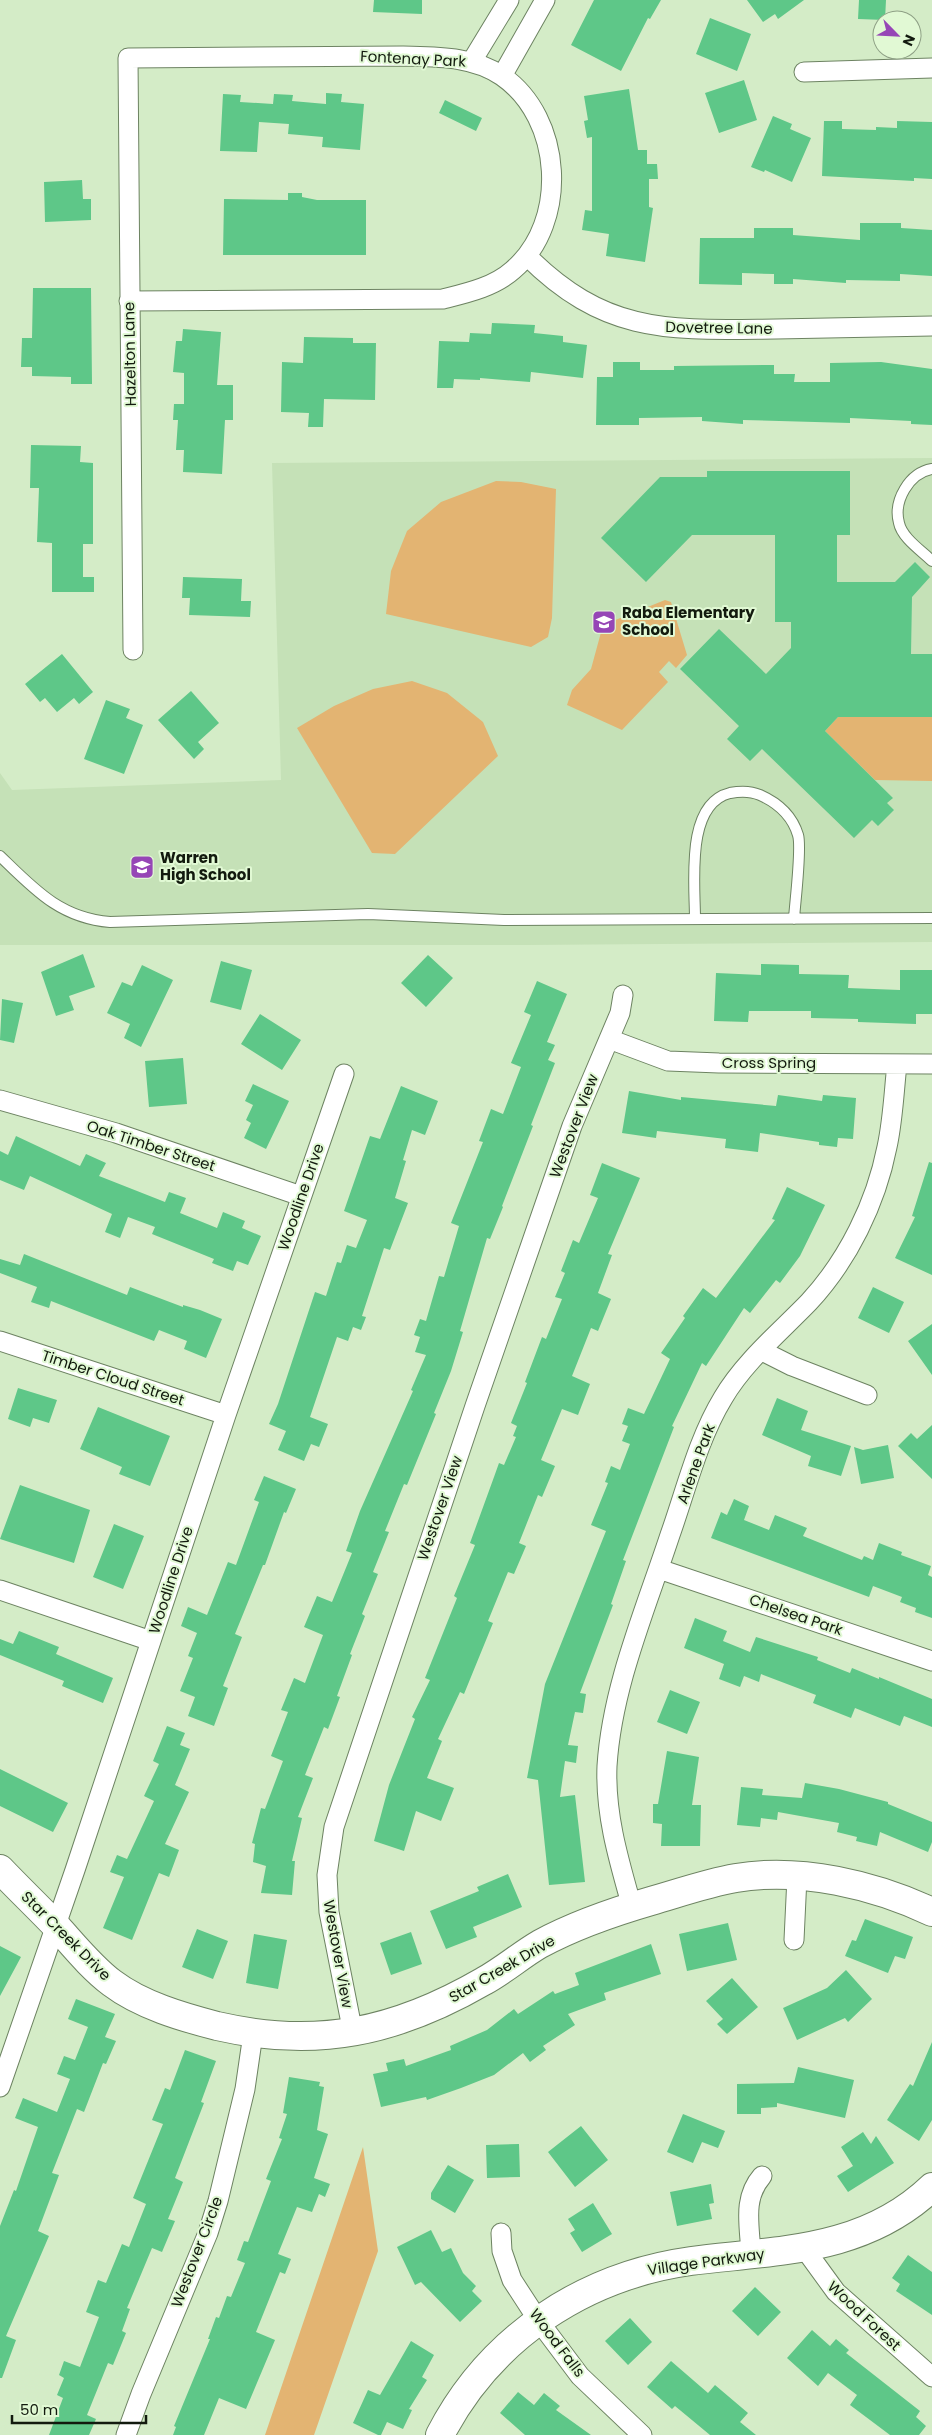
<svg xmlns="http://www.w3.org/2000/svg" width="932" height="2435" font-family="Poppins,sans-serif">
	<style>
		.built { fill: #c5e1b7 }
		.green { fill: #e3b472 }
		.building { fill: #5ec788 }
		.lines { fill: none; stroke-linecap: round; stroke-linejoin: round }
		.lane-casing { stroke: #6d8362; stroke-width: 12 }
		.street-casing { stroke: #6d8362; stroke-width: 21 }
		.secondary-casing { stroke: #6d8362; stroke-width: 30 }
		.lane { stroke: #fff; stroke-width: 10 }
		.street { stroke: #fff; stroke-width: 19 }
		.secondary { stroke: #fff; stroke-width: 28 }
		.labels { text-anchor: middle; stroke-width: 4; stroke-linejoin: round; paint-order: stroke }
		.street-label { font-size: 15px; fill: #121a0e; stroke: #e1f9d4 }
		.poi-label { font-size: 15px; font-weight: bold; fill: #121a0e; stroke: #e1f9d4; text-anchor: start }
	</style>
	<rect width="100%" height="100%" fill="#d4ecc7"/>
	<!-- built -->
	<path class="built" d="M932,458v484l-406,3h-526v-172l12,17 269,-10 -9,-317z"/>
	<!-- green -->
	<path class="green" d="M496,481l25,1 35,7 -4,129 -4,19 -17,10 -145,-33 5,-43 16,-40 34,-29z
		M665,600l6,2 16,53 -11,13 -7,-7 -10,11 9,10 -46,48 -55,-25 5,-15 19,-21 12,-44z
		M412,681l35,12 36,29 15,34 -103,98 -23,-1 -75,-125 37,-22 39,-17z
		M838,717h94v64l-57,-1 -50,-49z
		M363,2147l15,104 -64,184h-49z"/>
	<!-- building -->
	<path class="building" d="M374,0h48v14l-49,-2z
		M594,0h67l-11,19 -2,-1 -27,53 -50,-26z
		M747,0h57l-26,19 -3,-5 -12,8z
		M859,0h27l-1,20 -27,-1z
		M710,18l41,16 -14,37 -41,-17z
		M744,80l13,40 -38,13 -14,-40z
		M629,89l9,61h9v14h10l1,15h-9v28l4,1 -8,54 -39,-6 3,-22 -27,-4 3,-20 7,1v-74l-5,1 -3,-17 4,-1 -4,-24z
		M326,93l16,1 -1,8 23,2 -4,46 -38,-3 1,-10 -35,-3 1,-10 -30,-2 -2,30 -37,-1 3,-57 18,1 -1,7 33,2 1,-10 19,1 -1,6 34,3z
		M445,100l37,18 -6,13 -37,-18z
		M773,116l19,8 -2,5 21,9 -19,44 -27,-12 -1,2 -13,-5z
		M824,121h18v8l34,1v-3l21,1v-7l35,1v57l-18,-1v3l-92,-5z
		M82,180l1,19h8v21l-46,2 -1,-40z
		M288,193h14v4l15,3h49v55h-143l1,-56 64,1z
		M860,223h41v5l31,2v46l-32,-2v7l-54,-1v3l-53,-4v5h-19v-10l-32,-1v12l-43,-1 1,-46h54v-10h39v7l67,5z
		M33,288h58l1,96h-21v-7l-39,-1v-9h-11l1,-29h10z
		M492,323l43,2 -1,8 29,3v6l24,3 -4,33 -52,-6 -1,10 -50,-4v2l-26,-1 -1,9h-16l2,-47 30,1 1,-9 21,1z
		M183,329l38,3 -4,53h16v35h-8l-3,54 -39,-2 1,-22h-8l2,-30h-5l1,-16h10v-31l-11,-1 3,-31h6z
		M304,337l49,1v5h23l-1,57 -51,-1 -1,28h-15l1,-14 -28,-1 1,-50 21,1z
		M613,362h27v8h34v-4l100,-1v9h21l-1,8h36v-19l51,-1 51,7v56l-21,-1v-3l-61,-3v5l-107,-3v4l-41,-3v-4l-63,1v7h-43l1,-48h16z
		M31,445l50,1 -1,16 13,1v81h-10v33h11v15h-42v-49l-15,-1 2,-54h-9z
		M707,471h143v64h-13v47h58l20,-20 15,15 -18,20 -1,57h21v63h-94l-13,14 68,67 -6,5 7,7 -16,16 -6,-6 -18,18 -92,-89 -12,12 -23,-22 12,-13 -59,-57 39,-40 47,45 25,-26v-26h-16v-87h-83l-46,47 -45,-44 59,-61h47z
		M183,577l59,2 -1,22h10l-1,16 -61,-2 1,-17h-8z
		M62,654l31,38 -14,12 -5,-6 -17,14 -12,-14 -5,4 -15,-18z
		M191,691l28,32 -21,19 6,7 -10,10 -36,-39z
		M106,700l24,9 -4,9 17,7 -19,49 -40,-15z
		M83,954l12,33 -26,9 5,14 -18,6 -15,-44z
		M428,955l25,23 -27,29 -25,-24z
		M221,961l31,9 -11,40 -31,-8z
		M761,964l38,1v9l50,1 -1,13 52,2v-20h32v44h-16v10l-58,-2v-3l-47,-1v-7h-62l-1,11 -34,-1 2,-48 45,2z
		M142,965l31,15 -32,67 -17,-9 6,-14 -23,-11 15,-31 10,4z
		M537,981l30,13 -20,48 8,3 -7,15 7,3 -24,62 2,1 -31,80 1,1 -13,32 -3,-1 -27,93 3,1 -12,39 -17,42 2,1 -29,71 -3,-1 -19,47 4,1 -16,40 5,2 -16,40 3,2 -15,38 2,1 -15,41 3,1 -12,32 -4,-2 -19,48 8,3 -15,39 4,1 -10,43h3l-3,34 -31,-2 5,-27 -13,-4 2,-18 -3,-1 9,-35 4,1 18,-48 -12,-5 17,-44 -7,-2 13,-32 11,5 18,-48 -19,-8 13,-31 15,6 20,-49 -6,-2 14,-40 53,-120 -2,-1 15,-35 -11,-3 5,-15 -6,-2 6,-16 6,2 13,-45 5,1 15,-51 -8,-3 32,-81 -4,-1 12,-32 12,5 18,-47 -10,-4 20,-48 -7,-3z
		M2,999l21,4 -9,40 -14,-3z
		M260,1014l41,26 -19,30 -41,-26z
		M183,1058l4,46 -38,3 -4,-46z
		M253,1084l36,17 -23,48 -22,-11 7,-15 -5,-3 7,-15 -8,-4z
		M401,1086l37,15 -13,34 -13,-5 -9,30 3,1 -11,37 13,5 -18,47 -6,-2 -22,68 4,1 -5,13 -8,-3 -5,14 -11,-4 -27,80 18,7 -9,23 -8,-3 -7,17 -26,-11 8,-19 -17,-7 9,-20 37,-112 11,4 11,-34 4,1 6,-18 9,3 11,-28 -23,-9 26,-75 10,3z
		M629,1091l52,9v-3l95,9 2,-11 44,6 1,-6 33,3 -3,41 -15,-1 -1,9 -18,-2v-3l-59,-9 -2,19 -33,-4 1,-9 -69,-8 -1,7 -34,-5z
		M16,1136l64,30 6,-12 20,9 -7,13 66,26 4,-10 17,6 -6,15 37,15 6,-16 22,9 -3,7 19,8 -13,29 -11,-4 -4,10 -21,-8 2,-4 -62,-25 3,-7 -27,-10 -8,21 -15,-6 7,-18 -82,-38 -6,14 -24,-10v-29l8,4z
		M929,1162l3,1v112l-37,-17 20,-41 -3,-1z
		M602,1163l38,15 -32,76 4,1 -14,38 13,6 -13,32 -7,-3 -19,48 18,8 -12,31 -16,-6 -21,51 14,6 -13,31 -4,-2 -19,48 7,3 -12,28 -6,-2 -20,49 5,2 -29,71 -4,-2 -22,47 4,2 -15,37 27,10 -13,33 -25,-10 -12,40 -30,-10 15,-56 26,-66 -3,-2 18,-37 -5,-2 32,-80 -3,-2 21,-51 -5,-2 24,-66 5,-14 5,2 12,-28 -3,-1 4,-10 -6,-3 16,-40 -2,-1 17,-45 4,2 16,-40 -7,-2 10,-24 -4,-2 12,-31 6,3 19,-45 -8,-3z
		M787,1187l38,18 -25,51 -20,27 -4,-3 -26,33 -6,-5 -38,58 -4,-3 -30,63 2,1 -51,133 3,1 -15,43 2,1 -33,88 6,1 -3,19 -8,-1 -7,33 10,1 -2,17 -11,-2 -5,36 15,-2 10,87 -36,3 -11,-105 -11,-2 18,-94 61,-153 -15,-6 17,-42 -3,-1 6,-16 9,4 10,-26 -8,-3 6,-15 -6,-2 6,-16 16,6 26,-55 -9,-6 24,-35 -2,-2 20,-28 13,10 59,-78 -3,-1z
		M24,1254l103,41 3,-8 53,20v-2l17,5 22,9 -16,39 -22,-9 3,-8 -28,-11 -5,11 -103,-40 -2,7 -18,-6 6,-15 -37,-14v-14l20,6z
		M873,1287l31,15 -15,31 -31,-15z
		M932,1324v51l-24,-34z
		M18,1388l39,12 -8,23 -16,-5 -3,9 -22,-8z
		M777,1398l31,13 -7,19 50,16 -10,30 -33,-10 3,-10 -49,-21z
		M98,1407l72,29 -20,50 -31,-12 3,-7 -42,-18z
		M932,1425v54l-34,-33 13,-13 6,6z
		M888,1445l6,33 -33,6 -7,-37 9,3z
		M264,1476l32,13 -10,24 -2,-1 -19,53h-2l-28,69 7,3 -19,49 5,2 -14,38 -26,-10 7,-19 -15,-6 13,-33 -5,-2 9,-23 -16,-7 7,-19 19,8 21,-53 8,3 23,-63 -5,-2z
		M20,1485l70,25 -16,53 -74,-24z
		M734,1499l15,7 -5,14 25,10 6,-15 32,13 -4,8 59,24 2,-4 9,4 6,-17 23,9 -1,3 30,11 -3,9 4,2v41l-17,-6 1,-4 -16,-6 2,-5 -29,-11 -4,11 -158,-59 10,-26 6,3z
		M114,1524l30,12 -21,53 -30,-12z
		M695,1618l32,13 -4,10 27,11 6,-15 62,20 -1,3 33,13 2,-5 27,11v-2l53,22v28l-28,-11 -4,10 -45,-18 -4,10 -38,-15 3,-8 -55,-21 -2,8 -15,-6 -4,11 -21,-8 5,-15 -40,-16z
		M19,1631l40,16 -3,7 57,24 -10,25 -41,-17 2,-5 -64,-26v-16l13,5z
		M670,1690l30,12 -13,32 -30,-12z
		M167,1726l18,7 -5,12 10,4 -15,36 14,7 -24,52 14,6 -10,27 -10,-4 -27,67 -29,-12 21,-51 -14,-5 7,-17 10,4 27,-58 -10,-5 15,-32 -6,-3z
		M667,1751l32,6 -7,48h9l-1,41h-39l1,-22 -9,-1v-19h5z
		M0,1769l68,34 -15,29 -53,-26z
		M805,1783l34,6 49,13v2l44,18v20l-4,10 -48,-20 -3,14 -21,-5 1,-4 -20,-5 2,-9 -61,-11 -1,8 -16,-2 -1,9 -23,-2 4,-38 22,2 -1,6 40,3z
		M508,1874l14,33 -49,20 4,10 -31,12 -16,-38 49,-20 -2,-4z
		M865,1919l48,18 -8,22 -10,-3 -7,17 -43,-17 7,-16 4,1z
		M728,1923l9,37 -50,11 -8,-37z
		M197,1929l31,12 -15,38 -31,-12z
		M411,1932l11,32 -31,11 -11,-32z
		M254,1934l33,6 -9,49 -32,-6z
		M651,1944l10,30 -57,19 2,7 -38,14 7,11 -32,21 3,4 -16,12 -7,-9 -29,22 -33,13 -34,12 -1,-3 -45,10 -8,-33 15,-3 -2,-8 18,-4 2,7 45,-16 -1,-4 37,-16 27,-21 4,5 35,-23 2,3 24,-9 -4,-12z
		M0,1946l21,11 -21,39z
		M846,1970l26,29 -24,23 -3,-4 -48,22 -14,-32 44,-20z
		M732,1978l26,29 -31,27 -10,-10 6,-5 -17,-18z
		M76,1999l39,15 -10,23 11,4 -10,23 -3,-1 -19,49 -7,-3 -25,64 7,2 -21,56 11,5 -43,100 10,4 -14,38h-2v-152l14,-36 2,1 22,-64 -23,-9 8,-20 34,14 13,-33 -13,-5 7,-18 11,4 13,-33 -20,-8z
		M932,2042v78l-13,21 -32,-21 23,-36 3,2z
		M185,2050l31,11 -15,41 3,1 -29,75 8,4 -15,37 7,2 -13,31 -10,-4 -25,60 3,1 -8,22 4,2 -13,32 -5,-2 -21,52 9,4 -7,16h-40l14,-37 -6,-3 7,-17 -5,-3 5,-14 16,6 19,-50 -13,-5 12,-32 8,3 16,-39 7,3 17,-43 -13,-6 30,-74 -11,-4 13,-32 5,2z
		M798,2067l56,13 -9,38 -68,-15v4l-16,1v6h-24v-30l57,-1z
		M289,2077l31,5 -1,4 5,1 -7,43 11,4 -14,44 16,6 -5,13 -6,-3 -7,18 -15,-5 -19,47 13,5 -6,15 -5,-2 -24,60 19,8 -29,69 -27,-11 -15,37h-31l3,-8 -2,-1 36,-87h-2l8,-22 3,1 8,-22 4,1 14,-34 -8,-3 7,-19 4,1 23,-61 -5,-2 16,-40 -3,-1 8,-24 -4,-1z
		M683,2114l42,17 -7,17 -16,-6 -9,21 -26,-11z
		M581,2126l27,34 -33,27 -27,-35z
		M863,2132l8,12 5,-8 18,27 -46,29 -11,-16 16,-10 -12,-19z
		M519,2144l1,33 -33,1 -1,-33z
		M448,2165l26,15 -19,33 -24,-14v-6z
		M711,2184l3,19 -5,1 3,15 -35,7 -7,-34z
		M593,2203l19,31 -30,18 -12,-19 5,-3 -7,-11z
		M431,2230l11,22 9,-4 12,25 13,13 -4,5 10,10 -22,21 -39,-40 -6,3 -18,-38z
		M908,2255l24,17v43l-36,-24 4,-7 -8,-6z
		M755,2287l26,25 -23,24 -26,-25z
		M630,2318l22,24 -24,23 -23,-24z
		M812,2330l18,16 6,-7 13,11 -3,3 74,58 -4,6 10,9 -7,9h-29l-40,-30 7,-10 -29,-22 -10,13 -31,-28z
		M411,2341l23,14 -12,22 5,3 -18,29 3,1 -9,19 -16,-7 -6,13h-3l-25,-12 15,-33 12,5z
		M671,2361l37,32 7,-8 33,28 -8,9 16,13h-46l-35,-29 -3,3 -25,-22z
		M518,2392l16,13 10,-12 16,13 -4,4 35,25h-66l-25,-22z"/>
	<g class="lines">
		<!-- lane casing -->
		<g class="lane-casing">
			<path id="lane" d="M932,469c-23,4 -39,32 -33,54 3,15 23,28 33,38
				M0,856c34,33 60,62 110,66l258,-8 136,6 428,-2
				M695,919c0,-36 -10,-115 35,-126 10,-2 21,-2 30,2 18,8 32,20 38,40 4,13 -3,67 -4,84"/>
		</g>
		<!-- street casing -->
		<g class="street-casing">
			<path id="street" d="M472,61l37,-61
				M804,72l128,-4
				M502,76l43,-76
				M527,256c80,80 145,74 249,73 52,-1 104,-2 156,-3
				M129,301l314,-2c24,-6 51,-12 70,-29 56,-48 50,-152 -11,-194 -29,-20 -65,-19 -99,-20l-275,2 5,592
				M609,1039l59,22 51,2 213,1
				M0,1100l116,33 185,63
				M0,1341l226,74
				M762,1351l30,15 75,29
				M659,1569l273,92
				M0,1590l151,51
				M632,1907c-13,-46 -27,-92 -25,-141 5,-79 38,-155 63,-231 16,-45 28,-96 53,-137 21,-36 58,-67 86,-96 39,-42 67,-99 78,-155 6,-27 7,-56 10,-83
				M794,1940l3,-63
				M353,2033l-24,-121 -2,-37 7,-48 141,-421 97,-280 48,-113 3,-18
				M0,2087l75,-217 151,-455 118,-341
				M501,2233l1,18 10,29 26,40 42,56 62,59
				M804,2248l32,44 96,85
				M751,2255c-1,-29 -9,-56 11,-79
				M126,2435l15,-41 67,-161 10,-32 27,-112 8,-55"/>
		</g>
		<!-- secondary casing -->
		<g class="secondary-casing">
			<path id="secondary" d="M0,1869c19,20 39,39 58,59 17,19 34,40 54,55 29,22 70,34 105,43 100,23 179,6 267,-45 20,-11 37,-26 56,-37 35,-19 73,-32 111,-43 28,-8 56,-18 85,-23 64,-11 139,7 196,34
				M440,2435c50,-97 143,-159 251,-174 87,-11 173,-9 241,-74"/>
		</g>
		<!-- lane -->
		<use href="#lane" class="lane"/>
		<!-- street -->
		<use href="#street" class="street"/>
		<!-- secondary -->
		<use href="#secondary" class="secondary"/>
	</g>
	<!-- icons -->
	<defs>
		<g id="school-square" transform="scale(1.25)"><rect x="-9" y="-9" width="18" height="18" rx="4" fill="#9646b6" stroke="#e1f9d4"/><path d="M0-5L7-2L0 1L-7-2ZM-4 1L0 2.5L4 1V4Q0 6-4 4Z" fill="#fff"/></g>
	</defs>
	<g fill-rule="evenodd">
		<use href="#school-square" x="604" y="622"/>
		<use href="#school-square" x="142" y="867"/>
	</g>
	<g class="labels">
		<!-- street labels -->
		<g class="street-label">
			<text transform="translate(413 59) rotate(3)" y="5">Fontenay Park</text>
			<text transform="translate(719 328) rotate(1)" y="5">Dovetree Lane</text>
			<text transform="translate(130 354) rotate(-91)" y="5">Hazelton Lane</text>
			<text x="769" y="1068">Cross Spring</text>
			<text transform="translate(574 1126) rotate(-69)" y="5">Westover View</text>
			<text transform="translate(151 1146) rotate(18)" y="5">Oak Timber Street</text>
			<text transform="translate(301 1197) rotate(-71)" y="5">Woodline Drive</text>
			<text transform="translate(113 1378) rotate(18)" y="5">Timber Cloud Street</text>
			<text transform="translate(696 1464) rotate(-70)" y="5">Arlene Park</text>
			<text transform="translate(440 1508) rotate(-71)" y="5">Westover View</text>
			<text transform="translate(171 1580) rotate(-72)" y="5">Woodline Drive</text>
			<text transform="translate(796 1615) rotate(19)" y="5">Chelsea Park</text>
			<text transform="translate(66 1936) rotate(45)" y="5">Star Creek Drive</text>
			<text transform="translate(338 1954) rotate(80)" y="5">Westover View</text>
			<text transform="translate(502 1969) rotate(-30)" y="5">Star Creek Drive</text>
			<text transform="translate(197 2252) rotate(-69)" y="5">Westover Circle</text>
			<text transform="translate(706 2262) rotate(-8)" y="5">Village Parkway</text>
			<text transform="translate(864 2316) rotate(43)" y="5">Wood Forest</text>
			<text transform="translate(557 2343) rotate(53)" y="5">Wood Falls</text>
		</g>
		<!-- poi labels -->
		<g class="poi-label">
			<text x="622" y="618">Raba Elementary<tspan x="622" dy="17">School</tspan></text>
			<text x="160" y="863">Warren<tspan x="160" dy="17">High School</tspan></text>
		</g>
	</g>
	<!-- north arrow -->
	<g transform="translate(897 35) rotate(114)"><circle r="24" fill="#e1f9d4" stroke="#8ea085"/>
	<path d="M0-4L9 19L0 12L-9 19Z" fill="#9646b6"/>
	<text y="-8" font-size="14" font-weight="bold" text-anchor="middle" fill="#121a0e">N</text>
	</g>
	<!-- scale -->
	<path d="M12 2415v8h134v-8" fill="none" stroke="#121a0e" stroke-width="2.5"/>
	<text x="20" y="2415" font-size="15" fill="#121a0e" stroke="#e1f9d4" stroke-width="4" paint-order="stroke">50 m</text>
</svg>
